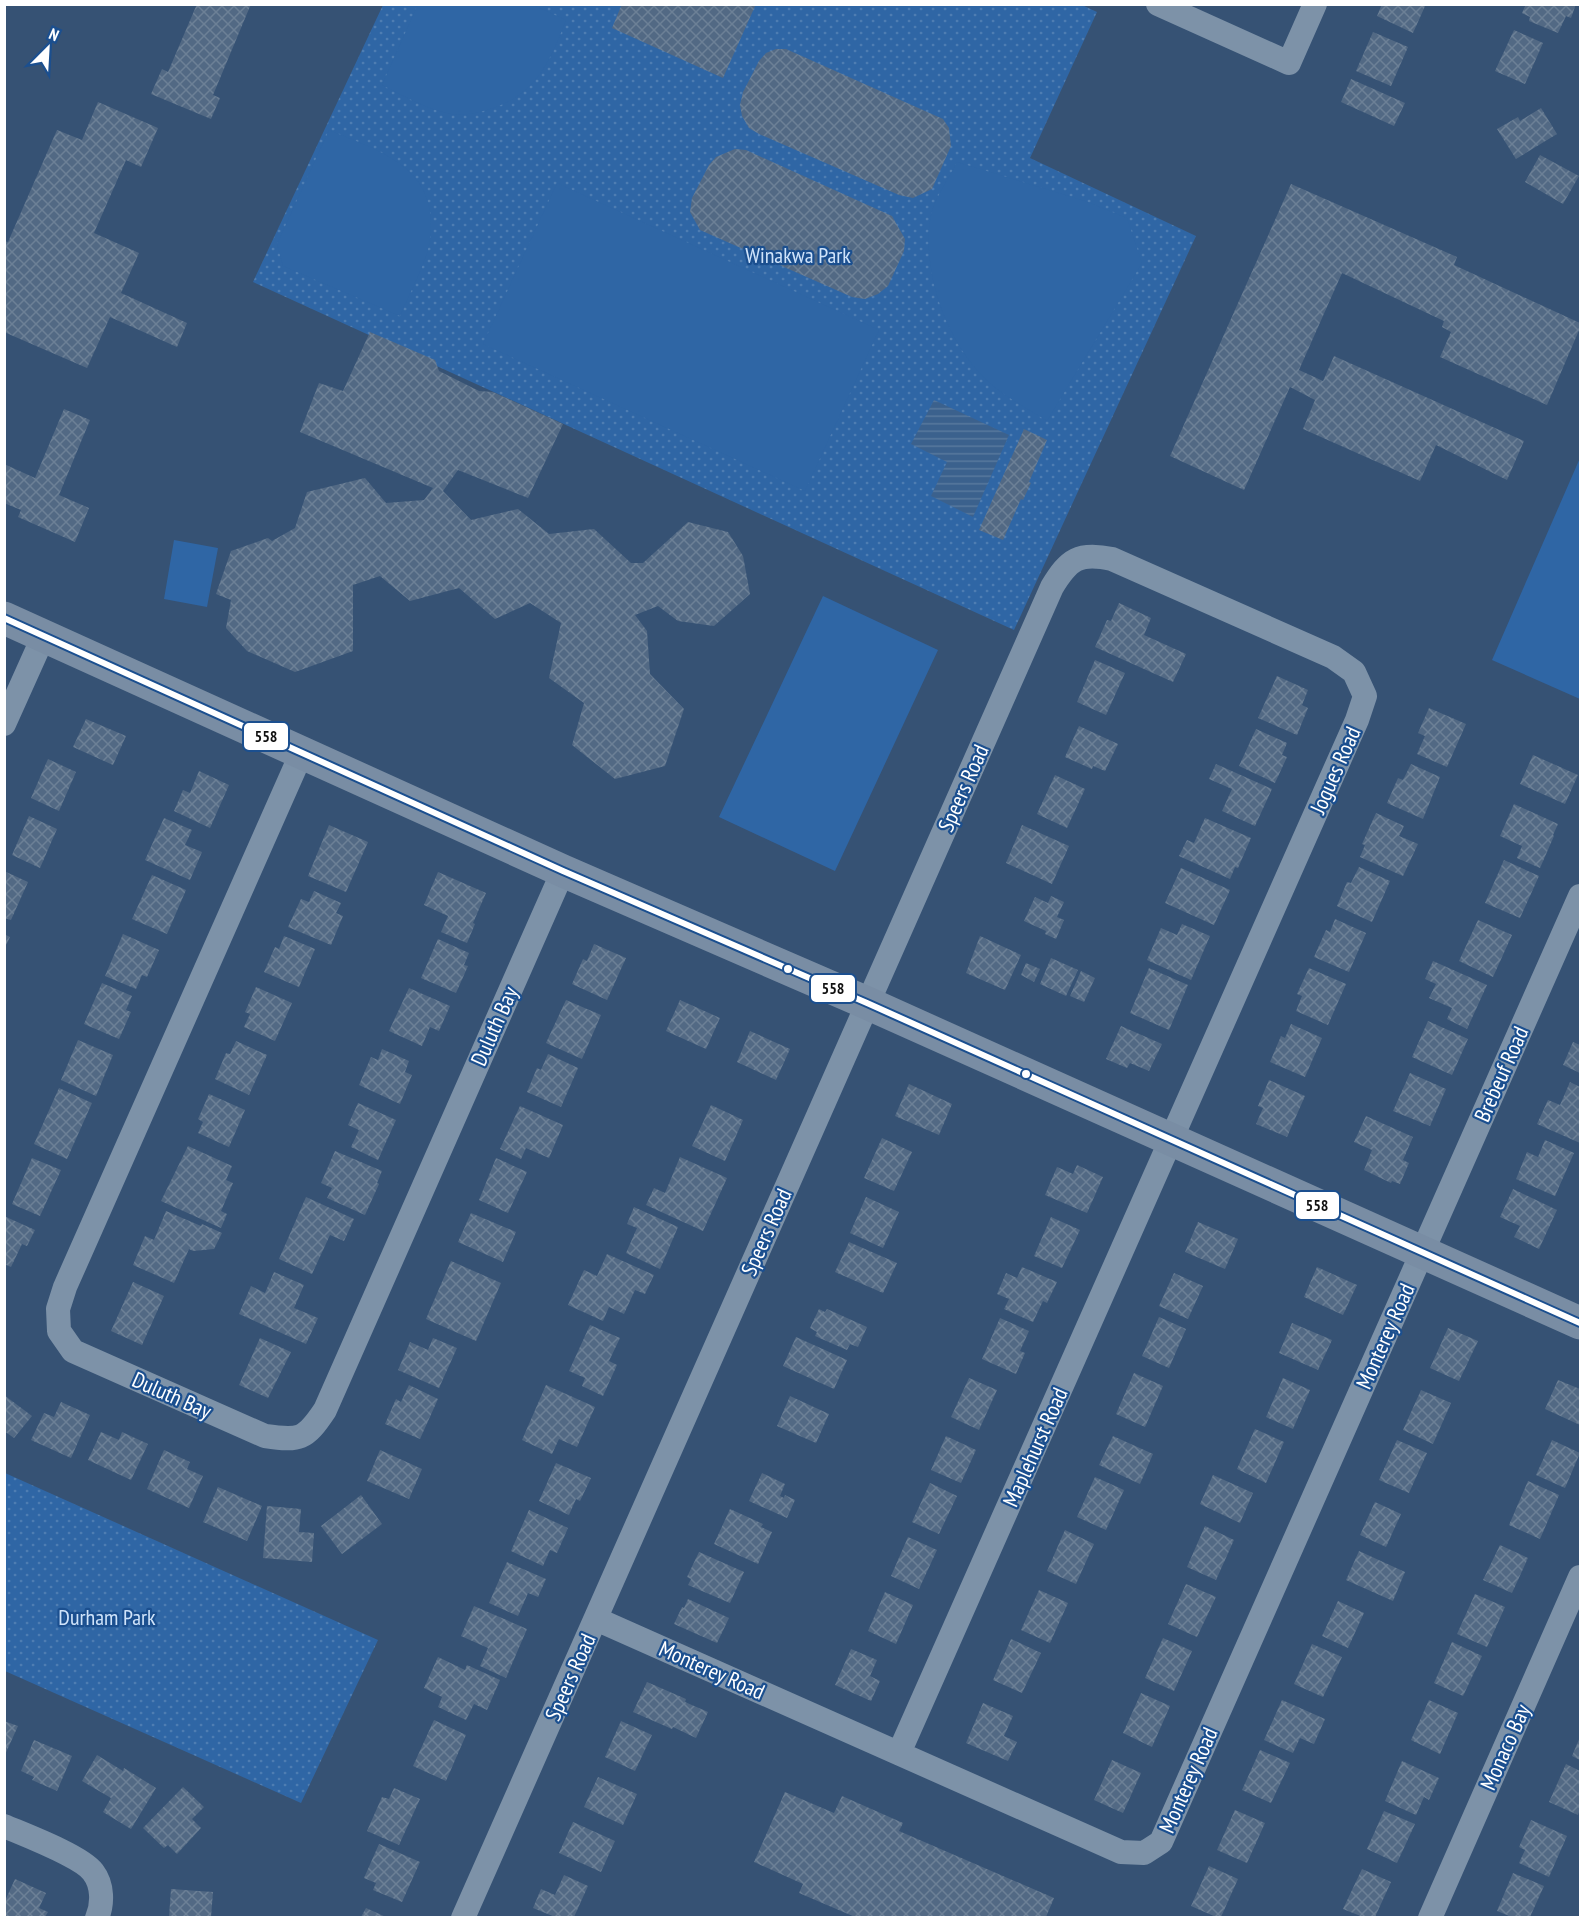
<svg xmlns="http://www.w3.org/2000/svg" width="1585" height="1922" font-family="'PT Sans Narrow',sans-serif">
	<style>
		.park { fill: url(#park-dots) }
		.garden { fill: #2f66a5 }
		.water { fill: url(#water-rules) }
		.building { fill: url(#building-cross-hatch) }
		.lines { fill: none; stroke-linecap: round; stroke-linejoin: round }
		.street { stroke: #7d92a8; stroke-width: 24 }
		.secondary { stroke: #798da4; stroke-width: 33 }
		.bus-1-casing { stroke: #1b4f8f; stroke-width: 10 }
		.bus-1 { stroke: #fff; stroke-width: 6 }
		.bus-dot { fill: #fff; stroke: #1b4f8f; stroke-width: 2 }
		.labels { text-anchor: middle; stroke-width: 4.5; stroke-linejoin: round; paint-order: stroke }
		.park-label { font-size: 22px; fill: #cfe3fa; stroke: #1b4f8f }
		.street-label { font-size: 22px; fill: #fff; stroke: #1b4f8f }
		.line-badge { stroke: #1b4f8f; stroke-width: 2 }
		.pale-badge-label { font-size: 16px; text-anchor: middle; font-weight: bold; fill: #111 }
	</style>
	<defs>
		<pattern id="park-dots" width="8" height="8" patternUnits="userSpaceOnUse" patternTransform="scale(1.5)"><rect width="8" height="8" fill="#2f66a5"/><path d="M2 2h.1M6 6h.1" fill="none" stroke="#4e7db2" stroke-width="1.8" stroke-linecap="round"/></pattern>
		<pattern id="water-rules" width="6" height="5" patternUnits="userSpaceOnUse" patternTransform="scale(1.5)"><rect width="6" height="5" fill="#3b618d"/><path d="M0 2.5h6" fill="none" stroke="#58799e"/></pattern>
		<pattern id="building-cross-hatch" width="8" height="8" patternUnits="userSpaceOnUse" patternTransform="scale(1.5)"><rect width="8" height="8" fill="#526984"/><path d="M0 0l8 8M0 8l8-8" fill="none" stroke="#6c8096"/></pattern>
	</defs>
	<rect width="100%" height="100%" fill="#365274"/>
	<!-- park -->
	<path class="park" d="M383,5h699l15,7 -67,146 166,78 -182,394 -761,-348z
		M5,1473l373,167 -77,163 -296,-132z"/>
	<!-- garden -->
	<path class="garden" d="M418,4l115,1 33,15c-17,44 -30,75 -79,90 -10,3 -25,6 -36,4 -25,-5 -47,-18 -69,-29z
		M329,130c40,17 95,32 101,82 2,14 1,27 -3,41 -7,21 -18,42 -27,63l-117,-50 -6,-22z
		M957,162l128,39 42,17 15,45 -95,158c-14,-9 -29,-17 -43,-27 -38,-26 -61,-70 -71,-114 -4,-21 -7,-47 -1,-69 5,-16 17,-33 25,-49z
		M557,183l322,147 -74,161 -322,-147z
		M1580,458v241l-88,-39z
		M174,540l44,8 -11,59 -43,-8z
		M823,596l115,54 -103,221 -116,-54z"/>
	<!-- water -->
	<path class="water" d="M934,400l75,35 -36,82 -42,-21 16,-34 -36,-18z"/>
	<!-- building -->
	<path class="building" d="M197,4h54l-38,91 7,3 -9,21 -60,-25 11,-25 6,3z
		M622,4h134l-33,74 -111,-50z
		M1382,4h44l-13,29 -36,-17z
		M1526,4l10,1 40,-1 -5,14 -5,-2 -8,17 -29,-12 1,-4 -8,-4z
		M1514,30l29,13 -18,41 -30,-13z
		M1373,32l35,15 -17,39 -35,-15z
		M776,49h10l157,70 6,9 2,18 -19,43 -19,9 -14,-3 -140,-61 -10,-6 -7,-12 -2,-11 3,-13 16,-31 7,-8z
		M1351,79l54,24 -11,23 -53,-24z
		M98,102l60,26 -17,39 -15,-7 -32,73 45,20 -18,40 66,30 -10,24 -67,-30 -23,51 -83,-36v-91l4,1 49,-112 25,10z
		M1541,108l16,26 -41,25 -19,-30 21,-12 2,4z
		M735,149l11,1 146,66 13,23 -1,12 -16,35 -10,8 -13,5 -13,-2 -152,-67 -10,-18 2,-14 17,-33 7,-8z
		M1540,155l39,21 -16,28 -38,-22z
		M1291,184l166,73 -3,8 126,58v5l-33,77 -107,-48 11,-25 -9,-5 2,-6 -102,-48 -43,97 24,11 11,-25 190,85 -17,39 -71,-35 -16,36 -117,-52 12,-29 -25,-13 -46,103 -74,-34z
		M370,332l65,28 4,11 40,20 14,1 70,32 -35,74 -70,-28 -15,21 28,29 47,-11 31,25 45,-5 37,34h12l45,-41 40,10 15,24 7,38 -36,32 -36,-5 -20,-15 -23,9 12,16 3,43 34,35 -19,57 -50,13 -43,-34 12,-42 -35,-25 12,-55 -31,-20 -35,16 -36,-31 -49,13 -30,-25 -27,9v66l-58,21 -48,-21 -21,-23 5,-28 -15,-6 15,-43 37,-13 4,3 23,-13 12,-36 58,-14 21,25 38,-3 9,-12 -133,-56 19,-49 24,8z
		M64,409l26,11 -31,75 30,13 -14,34 -57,-25 3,-7 -17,-7v-39l31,14z
		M1024,429l23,11 -18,42 2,1 -8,17 -2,-1 -18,41 -24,-10z
		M1119,603l32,15 -7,17 42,19 -13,28 -78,-35 12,-27 4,1z
		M1095,660l30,13 -19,42 -29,-13z
		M1277,676l31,14 -6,15 6,3 -11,27 -39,-17z
		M1429,708l37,16 -19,43 -30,-13 8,-18 -7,-3z
		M86,719l40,17 -13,29 -40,-18z
		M1079,726l39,18 -13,27 -12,-5 -1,3 -27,-12z
		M1256,729l31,14 -5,12 5,2 -12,26 -36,-17z
		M1533,755l45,20 -13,29 -45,-20z
		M48,759l28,13 -17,39 -28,-13z
		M1216,764l56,25 -17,37 -33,-15 10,-22 -23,-10z
		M1411,764l29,13 -17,42 -36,-16 11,-25 5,2z
		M199,771l30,14 -19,43 -36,-17 9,-21 7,3z
		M1055,775l30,14 -18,39 -30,-14z
		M1514,804l44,20 -5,11 1,1 -14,32 -23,-10 5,-12 -22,-10z
		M1376,813l28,13 -5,10 19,8 -15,32 -43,-19 5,-12 -3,-1z
		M29,816l28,13 -17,39 -28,-13z
		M164,818l28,12 -7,15 17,7 -12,28 -45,-20z
		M1205,818l46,20 -13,30 -3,-1 -5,12 -51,-23 8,-16 7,3z
		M329,825l39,17 -22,50 -38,-16z
		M1022,825l47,21 -17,38 -46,-21z
		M1504,860l35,16 -19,42 -35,-15z
		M1359,867l31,14 -18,41 -35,-16 10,-24 4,1z
		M1181,868l49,22 -16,35 -49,-22z
		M4,871l24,11 -17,38 -7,-2z
		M438,872l48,21 -13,30 2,1 -8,19 -26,-11 7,-16 -24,-11z
		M152,875l34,15 -19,44 -35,-15z
		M314,891l27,12 -5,10 7,3 -12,29 -43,-18 13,-28 8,3z
		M1051,896l13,6 -7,15 7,3 -8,19 -11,-5 1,-3 -22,-10 11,-24 13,6z
		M1335,919l31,14 -17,39 -35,-15 12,-27 4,2z
		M1478,920l34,15 -19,42 -34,-16z
		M1182,924l28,12 -19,44 -44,-20 14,-32 16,7z
		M4,934l6,3 -6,12z
		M123,934l36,16 -12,27 -5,-2 -6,14 -31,-13z
		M284,936l31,13 -16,38 -35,-15 11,-25 4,2z
		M980,936l41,19 -16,35 -39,-17z
		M438,939l31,14 -5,12 4,1 -12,27 -35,-15z
		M594,944l32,14 -19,42 -35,-16 11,-25 4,2z
		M1051,958l27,12 -12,26 -26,-12z
		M1433,961l54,24 -20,44 -20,-10 5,-11 -23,-10 7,-14 -11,-5z
		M1026,963l14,6 -6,13 -13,-7z
		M1149,968l39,17 -19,45 -39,-17z
		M1309,968l37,16 -18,41 -32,-14 6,-15 -5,-2z
		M1081,971l14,7 -11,24 -14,-6z
		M102,983l30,13 -6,14 5,2 -12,27 -35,-15z
		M256,987l36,16 -17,38 -31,-14 6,-13 -5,-2z
		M409,988l41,18 -11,25 -9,-4 -8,19 -33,-15z
		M566,1000l35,15 -19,44 -36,-16z
		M680,1000l40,18 -14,31 -40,-18z
		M1428,1021l40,18 -16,36 -40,-18z
		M1291,1024l31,14 -17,39 -35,-15 11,-26 4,2z
		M1121,1026l41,18 -13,27 -19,-8 -3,5 -21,-9z
		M750,1031l40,18 -14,31 -39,-18z
		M78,1040l35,15 -17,41 -35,-16z
		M236,1041l31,14 -18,40 -34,-16 11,-26 4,1z
		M1573,1042l7,3v28l-17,-8z
		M382,1049l27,12 -4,11 7,3 -12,29 -41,-19 12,-28 7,3z
		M548,1054l30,14 -17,39 -34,-15 10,-24 4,2z
		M1410,1073l36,16 -16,37 -37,-15z
		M1269,1080l36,16 -18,41 -31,-13 7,-16 -5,-2z
		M1570,1082l10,5v56l-43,-19 11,-24 12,5z
		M909,1084l43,20 -13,31 -44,-19z
		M59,1088l33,15 -25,56 -33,-15z
		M209,1094l36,16 -16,37 -31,-14 5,-11 -5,-3z
		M358,1103l38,17 -18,40 -27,-13 8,-17 -11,-5z
		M711,1105l32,15 -18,41 -33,-15z
		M520,1106l43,19 -14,33 -23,-10 -5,11 -21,-10z
		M1366,1116l47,21 -10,23 6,3 -9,21 -8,-3 -1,2 -27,-13 8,-20 -18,-8z
		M882,1138l30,14 -18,39 -30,-13z
		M1545,1140l29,13 -19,43 -39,-17 11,-27 11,5z
		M188,1146l44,20 -6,14 7,3 -12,28 6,3 -6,14 -60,-27z
		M335,1151l47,20 -5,12 2,1 -14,31 -38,-17 5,-10 -11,-5z
		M680,1157l47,21 -24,53 -57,-26 8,-17 11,5z
		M32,1158l29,12 -21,46 -28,-12z
		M496,1158l31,14 -19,41 -29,-13z
		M1077,1165l26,12 -16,36 -42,-18 12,-28 16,7z
		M1513,1189l44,21 -18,39 -25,-12 6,-11 -20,-9z
		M306,1197l48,22 -10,22 -14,-6 -18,39 -33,-15z
		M866,1197l33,15 -16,36 -33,-15z
		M634,1207l44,20 -18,42 -34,-16 11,-25 -10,-4z
		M166,1211l35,15 1,-2 20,9 -8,16 -21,2 -4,-2 -15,34 -41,-18 12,-29 9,4z
		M471,1213l45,19 -13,30 -45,-20z
		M4,1216l31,14 -8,16 -5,-2 -11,23 -7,-3z
		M1051,1217l29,13 -18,38 -28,-12z
		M1198,1222l40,17 -13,30 -40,-17z
		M849,1242l48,21 -14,30 -48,-21z
		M607,1254l47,21 -9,19 -10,-4 -11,24 -15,-7 -6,14 -35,-16 16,-35 13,6z
		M451,1261l50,22 -25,58 -50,-22z
		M1022,1267l35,15 -10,21 -4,-2 -10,21 -29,-13 5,-10 -12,-5 9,-21 11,5z
		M1317,1267l40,18 -14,30 -39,-18z
		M274,1272l30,13 -10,23 24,10 -12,26 -67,-30 12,-28 14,7z
		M1174,1273l29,13 -15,33 -29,-13z
		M133,1282l31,14 -22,49 -31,-14z
		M819,1309l6,3 2,-3 40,18 -9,20 -8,-3 -3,6 -32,-14 2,-4 -7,-4z
		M1159,1317l27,12 -17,39 -27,-12z
		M1000,1318l29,13 -9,20 5,2 -9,21 -34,-15z
		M1292,1323l40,17 -14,30 -39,-17z
		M590,1325l30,13 -11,23 8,4 -14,31 -21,-10 3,-8 -16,-7z
		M1448,1328l30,13 -19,40 -29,-13z
		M796,1337l51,23 -13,29 -51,-23z
		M260,1338l31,14 -23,46 -29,-13z
		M433,1338l24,10 -18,40 -41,-18 12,-28 18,8z
		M1134,1373l29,13 -18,41 -29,-13z
		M969,1378l28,12 -18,40 -28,-13z
		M1283,1378l27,12 -17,39 -27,-12z
		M1558,1380l22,9v36l-35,-16z
		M409,1385l29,14 -18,40 -35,-15 11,-25 5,3z
		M546,1385l49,22 -18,40 -18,-8 -7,15 -30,-14z
		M1421,1390l30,13 -18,41 -30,-14z
		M4,1395l28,21 -18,22 -10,-7z
		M790,1396l39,18 -13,29 -39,-17z
		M61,1402l29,13 -19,43 -40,-18 13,-27 10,4z
		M1255,1429l29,13 -18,41 -29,-14z
		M101,1432l18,8 3,-8 26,12 -17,36 -43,-20z
		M946,1436l30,14 -15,33 -30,-13z
		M1113,1436l40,18 -13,30 -41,-19z
		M1397,1440l30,13 -18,40 -30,-13z
		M1552,1440l28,13 -15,35 -29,-13z
		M164,1450l26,12 -3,7 16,7 -14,32 -42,-19z
		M380,1450l42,19 -13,30 -42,-18z
		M556,1463l35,15 -11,23 -4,-2 -7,16 -30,-14z
		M762,1473l23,11 -5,12 4,2 1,-3 10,5 -8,18 -38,-17z
		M1213,1475l40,18 -13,30 -40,-19z
		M1095,1477l29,13 -18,40 -29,-13z
		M1528,1481l31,14 -19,44 -31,-14z
		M930,1483l27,13 -18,38 -27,-12z
		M218,1487l44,19 -15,35 -44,-19z
		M361,1495l21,29 -40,30 -21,-28z
		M1375,1502l26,12 -15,33 -26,-12z
		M267,1506l34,3 -2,23 15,1 -2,29 -49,-4z
		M730,1509l33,15 -2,3 11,5 -14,32 -44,-20z
		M529,1510l39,18 -11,25 -7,-3 -7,16 -32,-15z
		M1205,1526l29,14 -18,40 -29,-13z
		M1065,1530l29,14 -18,40 -29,-13z
		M908,1537l29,13 -18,39 -28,-13z
		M1500,1545l28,13 -16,35 -29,-13z
		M1359,1551l46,21 -12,29 -47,-21z
		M699,1552l45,20 -14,31 -42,-18 3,-6 -4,-2z
		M507,1562l39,17 -8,18 -10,-4 -10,23 -29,-13z
		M1186,1584l30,13 -19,40 -29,-13z
		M1039,1590l29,13 -18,40 -29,-13z
		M885,1592l28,13 -17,39 -28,-13z
		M1475,1594l30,13 -18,40 -30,-13z
		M688,1599l41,19 -12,25 -43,-19 8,-17 2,1z
		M1338,1601l26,12 -16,35 -26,-12z
		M474,1606l53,23 -21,49 -26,-12 8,-18 -27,-12z
		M1163,1638l29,13 -18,40 -29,-13z
		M1011,1639l30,14 -19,40 -29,-13z
		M1452,1642l30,14 -19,40 -29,-13z
		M1312,1644l30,13 -19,40 -29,-13z
		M851,1649l26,11 -7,16 10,5 -9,20 -36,-16z
		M438,1657l27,13 2,-5 33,15 -13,30 -13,-6 -8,16 -28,-13 4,-10 -18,-9z
		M647,1682l39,17 -1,3 23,10 -12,26 -23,-11 -1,2 -39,-17z
		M1141,1693l29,13 -18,41 -29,-14z
		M1282,1700l43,19 -11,25 -14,-6 -7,15 -29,-13z
		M1429,1700l29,13 -18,41 -29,-14z
		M983,1703l30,13 -9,20 13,6 -9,19 -42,-18z
		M434,1720l32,15 -20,46 -33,-15z
		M4,1721l14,5 -14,31z
		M621,1721l31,14 -17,36 -30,-14z
		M1580,1737v23l-8,-4z
		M34,1740l38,16 -15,35 -25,-11 2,-3 -13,-6z
		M1260,1750l30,13 -19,40 -29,-13z
		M97,1755l26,16 1,-3 32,20 -25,41 -28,-17 8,-14 -29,-17z
		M1112,1760l29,13 -18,40 -29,-13z
		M1402,1761l37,17 -10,22 -5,-3 -8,18 -31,-14z
		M1566,1764l14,7v38l-2,6 -29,-13z
		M598,1777l39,17 -14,31 -39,-18z
		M183,1787l21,20 -12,12 9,9 -24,26 -9,-9 -4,3 -21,-20z
		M394,1788l26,11 -21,46 -32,-14 15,-34 7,2z
		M785,1792l49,21 8,-17 61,27 -4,8 155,67 -8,19h-191l-56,-24 4,-9 -49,-22z
		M1235,1810l30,13 -18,40 -30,-13z
		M1384,1811l31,13 -18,39 -30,-14z
		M1531,1820l36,16 -18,41 -30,-14 6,-13 -6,-3z
		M573,1822l42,19 -14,31 -42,-19z
		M379,1844l41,18 -18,40 -29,-12 3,-7 -12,-5z
		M1209,1866l29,13 -17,38h-5l-25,-11z
		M1362,1869l29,13 -16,35h-12l-20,-8z
		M1513,1873l31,13 -14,31h-18l-15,-6z
		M564,1875l24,11 -14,31h-19l-22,-9 8,-19 14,6z
		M15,1879l31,14 -7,15 9,4 -3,5h-41v-14z
		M171,1889l42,3 -2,25h-42z
		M366,1908l20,9h-25z"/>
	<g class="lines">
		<!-- street -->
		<path class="street" d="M1158,4l131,59 26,-59
			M4,724l40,-89
			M302,752l-237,535 -7,22 1,22 14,20 192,85c35,5 40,4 60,-26l238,-539
			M596,1619l525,233 23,1 17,-11 419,-946
			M4,1826c21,9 77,30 89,46 10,13 10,32 4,46
			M463,1918l589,-1331c17,-28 27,-35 60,-28l221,98 21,15 11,24 -8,24 -458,1033
			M1430,1918l150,-341"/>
		<!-- secondary -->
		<path class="secondary" d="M4,618l559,253 304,132 713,320"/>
		<!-- bus-1 casing -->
		<g class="bus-1-casing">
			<path id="bus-1" d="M4,618l559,253 304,132 713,320"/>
		</g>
		<!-- bus-1 -->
		<use href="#bus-1" class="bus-1"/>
	</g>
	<!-- markers -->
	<g class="bus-dot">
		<circle cx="788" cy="969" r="5"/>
		<circle cx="1026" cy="1074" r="5"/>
	</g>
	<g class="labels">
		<!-- park labels -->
		<g class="park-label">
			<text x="798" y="263">Winakwa Park</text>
			<text x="107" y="1625">Durham Park</text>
		</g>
		<!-- street labels -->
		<g class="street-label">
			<text transform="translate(1335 770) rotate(-66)" y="8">Jogues Road</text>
			<text transform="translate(963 788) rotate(-66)" y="8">Speers Road</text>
			<text transform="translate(494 1026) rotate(-66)" y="8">Duluth Bay</text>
			<text transform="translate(1501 1074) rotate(-66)" y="8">Brebeuf Road</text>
			<text transform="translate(766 1232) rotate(-66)" y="8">Speers Road</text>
			<text transform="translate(1385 1336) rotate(-66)" y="8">Monterey Road</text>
			<text transform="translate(172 1395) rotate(24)" y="8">Duluth Bay</text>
			<text transform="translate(1035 1447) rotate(-66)" y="8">Maplehurst Road</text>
			<text transform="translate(712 1670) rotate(24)" y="8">Monterey Road</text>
			<text transform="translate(570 1677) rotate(-66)" y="8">Speers Road</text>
			<text transform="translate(1505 1747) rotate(-66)" y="8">Monaco Bay</text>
			<text transform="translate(1188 1780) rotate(-66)" y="8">Monterey Road</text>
		</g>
	</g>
	<g class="line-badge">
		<rect x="243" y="722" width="46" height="29" rx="6" fill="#fff"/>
		<rect x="810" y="974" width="46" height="29" rx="6" fill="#fff"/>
		<rect x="1295" y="1191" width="45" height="29" rx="6" fill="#fff"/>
	</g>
	<g class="pale-badge-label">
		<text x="266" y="742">558</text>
		<text x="833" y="994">558</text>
		<text x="1317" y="1211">558</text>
	</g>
	<!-- border -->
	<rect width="1585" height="1922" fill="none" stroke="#ffffff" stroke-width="12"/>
	<!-- north arrow -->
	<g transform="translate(48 48) rotate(24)" stroke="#1b4f8f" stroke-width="4.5" paint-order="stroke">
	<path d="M0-4.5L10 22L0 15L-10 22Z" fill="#ffffff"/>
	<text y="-9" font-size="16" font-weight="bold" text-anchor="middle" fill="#ffffff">N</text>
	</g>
</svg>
